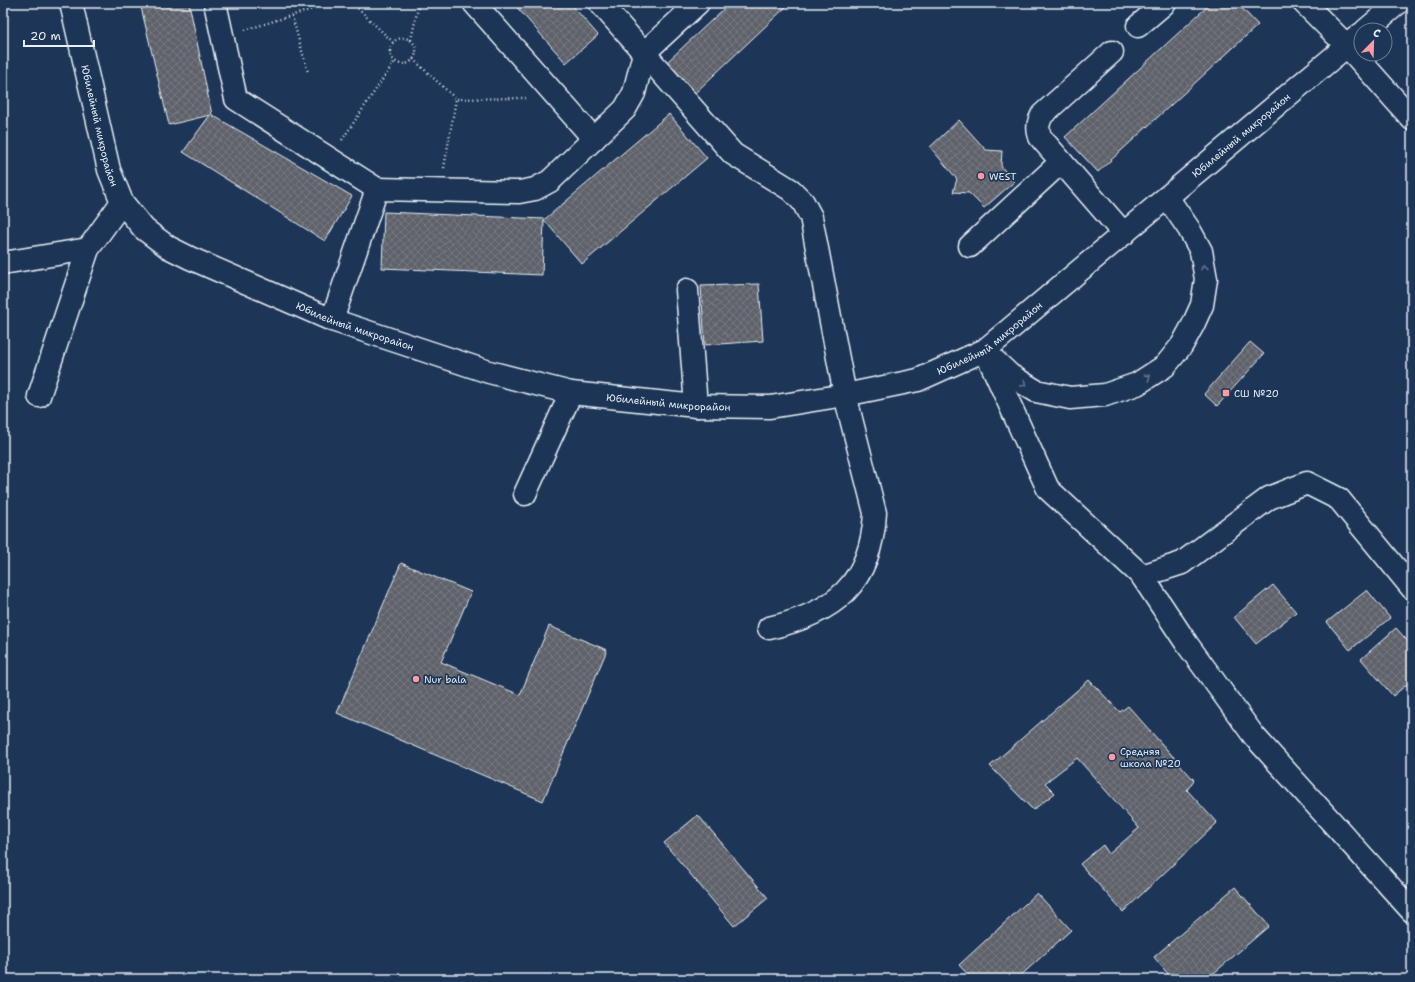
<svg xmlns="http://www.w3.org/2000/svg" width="1415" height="982" font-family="'Shantell Sans',sans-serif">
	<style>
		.building { fill: url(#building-cross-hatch); stroke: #e8f1f8 }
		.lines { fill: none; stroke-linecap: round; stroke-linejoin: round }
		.minor-casing { stroke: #e8f1f8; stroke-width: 25 }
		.path { stroke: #e8f1f8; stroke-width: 2.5; stroke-dasharray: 1 3; stroke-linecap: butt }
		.minor { stroke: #1d3557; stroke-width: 22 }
		.oneway { stroke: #64778f }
		.poi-dot { fill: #ff9aa2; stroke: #1d3557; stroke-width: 1.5 }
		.labels { text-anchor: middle; stroke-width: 3.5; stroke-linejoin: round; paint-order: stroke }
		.street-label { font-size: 10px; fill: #e8f1f8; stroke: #1d3557 }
		.poi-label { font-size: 10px; fill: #e8f1f8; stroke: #1d3557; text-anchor: start }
	</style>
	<defs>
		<pattern id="building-cross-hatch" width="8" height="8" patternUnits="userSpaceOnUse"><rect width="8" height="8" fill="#5f626a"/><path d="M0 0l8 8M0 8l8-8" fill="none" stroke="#767980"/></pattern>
	</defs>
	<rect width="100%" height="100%" fill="#1d3557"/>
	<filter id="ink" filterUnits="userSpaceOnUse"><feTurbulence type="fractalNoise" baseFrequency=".025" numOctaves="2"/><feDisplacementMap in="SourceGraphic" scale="8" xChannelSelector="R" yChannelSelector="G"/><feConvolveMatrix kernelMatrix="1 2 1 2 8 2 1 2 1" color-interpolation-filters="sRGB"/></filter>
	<g filter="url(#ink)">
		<!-- building -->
		<path class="building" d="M140,3h49l23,112 140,81 -27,45 -142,-89 27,-37 -41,10z
			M513,3h57l28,32 -32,28z
			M730,3h60l-95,90 -29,-30z
			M1211,3h26l21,22 -160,147 -33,-35z
			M669,114l38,44 -125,106 -38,-44 -2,55 -160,-7 2,-56 161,7z
			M959,120l27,30 16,1 -1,15 13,16 -30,26 -15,-15 -16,-1 4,-13 -27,-32z
			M759,284l4,57 -58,4 -4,-59z
			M1250,342l14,12 -47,52 -13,-12z
			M401,563l70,29 -30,70 79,33 29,-69 58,24 -64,151 -206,-88z
			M1273,585l23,27 -40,32 -22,-27z
			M1367,590l23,28 -40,32 -23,-28z
			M1396,628l16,18v34l-19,16 -32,-37z
			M1089,680l31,32 8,-6 66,74 -7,10 30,33 -94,89 -43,-48 23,-19 6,9 30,-26 -62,-70 -32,25 10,10 -22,17 -43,-44z
			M698,815l70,83 -34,28 -70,-83z
			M1235,887l34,39 -62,53h-35l-18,-22z
			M1037,893l34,37 -54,49h-45l-13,-14z"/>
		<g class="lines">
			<!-- minor casing -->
			<g class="minor-casing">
				<g id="minor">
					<path id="s1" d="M71,3l38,167 13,32 22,27 24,18 22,11 142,62 157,52 82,21 125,13 74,1 75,-12 73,-15 67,-30 376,-316"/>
					<path d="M215,3l21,96 141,90"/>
					<path d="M474,3l120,136"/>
					<path d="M600,3l133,151 58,36 12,12 8,15 34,178 30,118c-4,71 -40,100 -106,115"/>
					<path d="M1304,3l43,43 65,73"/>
					<path d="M1138,26l27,-23"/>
					<path d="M1366,30l32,-27"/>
					<path d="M1112,52l-70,63c-4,8 -5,13 -2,22l84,97"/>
					<path d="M970,246l91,-84"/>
					<path d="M3,263l85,-14"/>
					<path d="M687,290l9,116"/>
					<path d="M332,320l45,-131 142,3 16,-3 15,-8 75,-72 9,-16 10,-40 54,-50"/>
					<path d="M985,350l63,139 94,87 45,68 67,92 158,175"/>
					<path d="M992,358l18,17 26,16 34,7 35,-3 32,-11 28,-18 17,-21 11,-20 9,-20 4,-26 -5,-28 -12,-22 -22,-32"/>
					<path d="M39,396l49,-147 34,-47"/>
					<path d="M525,494l46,-101"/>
					<path d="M1142,576l40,-13 87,-65 38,-15 32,16 73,89"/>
				</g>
			</g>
			<!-- path -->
			<path class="path" d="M352,3l41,39
				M292,16l16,56
				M245,30l87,-27
				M390 51a13 13 0 1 1 26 0a13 13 0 1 1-26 0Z
				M411,40l8,-37
				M413,59l43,40 70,-1
				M342,140l53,-79
				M444,168l12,-69"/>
			<!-- minor -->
			<use href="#minor" class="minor"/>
		</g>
		<!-- one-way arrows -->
		<defs><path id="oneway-chevron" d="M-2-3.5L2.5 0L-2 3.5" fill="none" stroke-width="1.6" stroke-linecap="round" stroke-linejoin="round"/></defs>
		<g class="oneway">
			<use href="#oneway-chevron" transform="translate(1204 267) rotate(-100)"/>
			<use href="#oneway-chevron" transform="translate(1148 377) rotate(-33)"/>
			<use href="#oneway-chevron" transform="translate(1024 384) rotate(31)"/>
		</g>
	</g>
	<!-- markers -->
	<g class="poi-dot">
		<circle cx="981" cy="176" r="4"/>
		<rect x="1222" y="389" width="8" height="8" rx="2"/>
		<circle cx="416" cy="679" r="4"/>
		<circle cx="1112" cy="757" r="4"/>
	</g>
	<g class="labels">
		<!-- street labels -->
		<g class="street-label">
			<text dy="4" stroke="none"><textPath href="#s1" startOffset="126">Юбилейный микрорайон</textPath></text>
			<text dy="4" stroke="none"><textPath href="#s1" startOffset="1458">Юбилейный микрорайон</textPath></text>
			<text dy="4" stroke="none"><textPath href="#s1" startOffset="474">Юбилейный микрорайон</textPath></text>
			<text dy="4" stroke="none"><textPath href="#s1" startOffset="1134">Юбилейный микрорайон</textPath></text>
			<text dy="4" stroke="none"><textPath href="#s1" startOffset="798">Юбилейный микрорайон</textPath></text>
		</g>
		<!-- poi labels -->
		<g class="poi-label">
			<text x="989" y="180">WEST</text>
			<text x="1234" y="397">СШ №20</text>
			<text x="424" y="683">Nur bala</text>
			<text x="1120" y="755">Средняя<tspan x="1120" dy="12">школа №20</tspan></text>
		</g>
	</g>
	<!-- margin -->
	<rect width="1415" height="982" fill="none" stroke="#1d3557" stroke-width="16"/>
	<rect x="8" y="8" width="1399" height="966" fill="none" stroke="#e8f1f8" stroke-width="1.5" filter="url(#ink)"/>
	<!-- north arrow -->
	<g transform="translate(1373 42) rotate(23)"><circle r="19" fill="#1d3557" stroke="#6e8097"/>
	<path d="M0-3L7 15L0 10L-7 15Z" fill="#ff9aa2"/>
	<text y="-6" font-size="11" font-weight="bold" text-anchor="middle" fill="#e8f1f8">С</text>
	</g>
	<!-- scale -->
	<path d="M24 40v6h70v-6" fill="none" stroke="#e8f1f8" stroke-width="2"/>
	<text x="30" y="40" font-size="12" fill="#e8f1f8" stroke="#1d3557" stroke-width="3" paint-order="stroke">20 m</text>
</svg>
